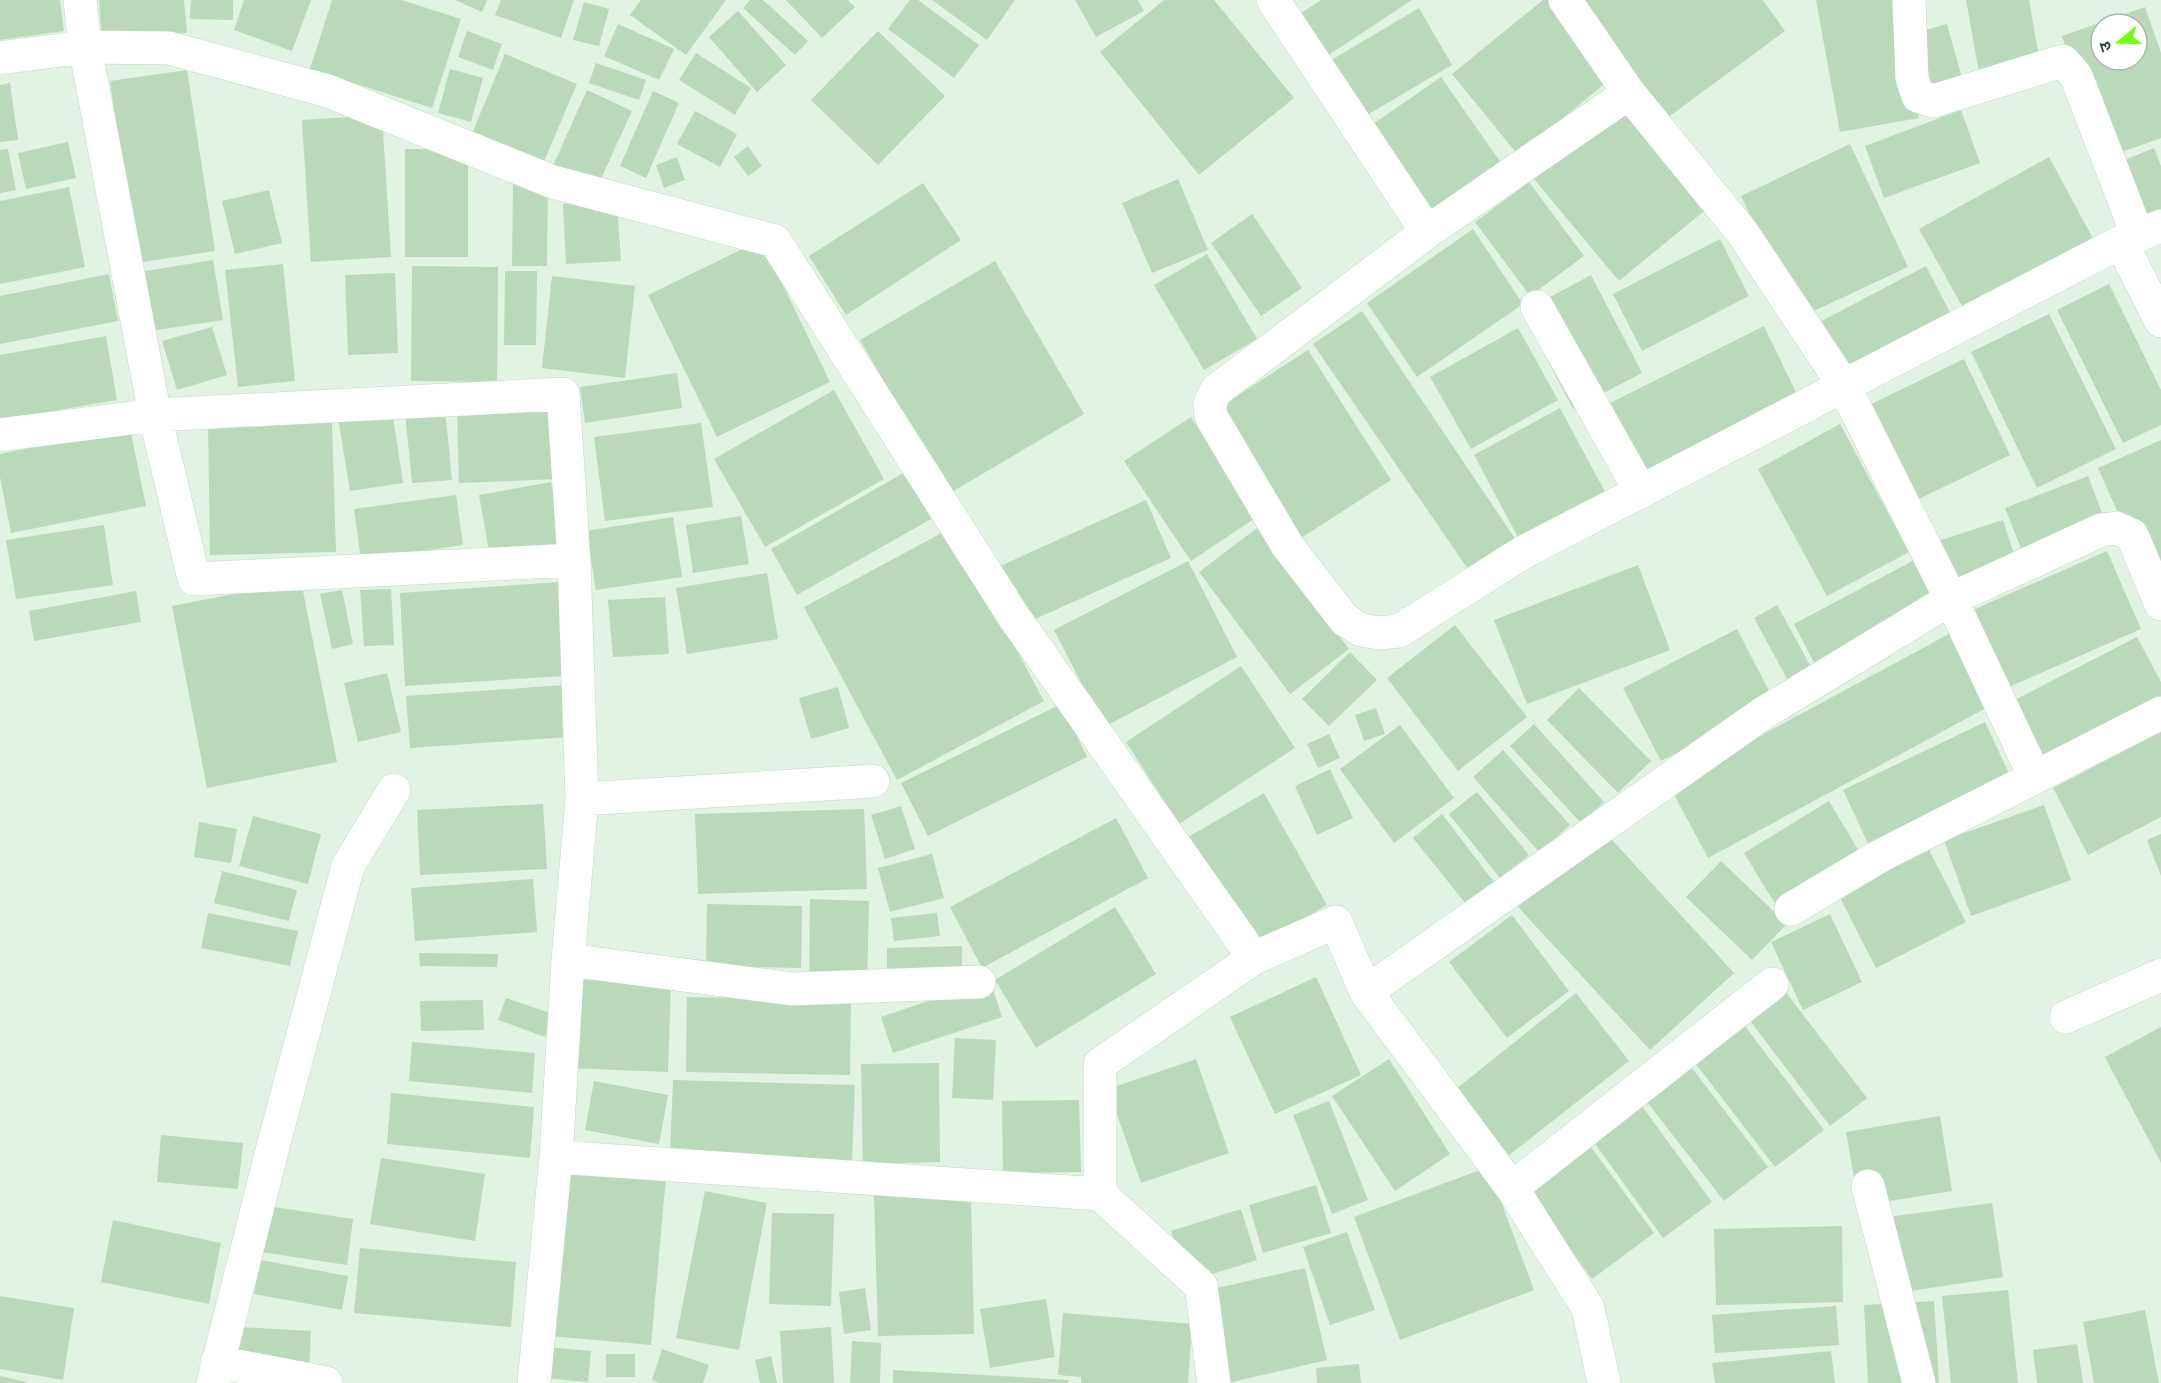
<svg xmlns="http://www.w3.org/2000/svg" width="2161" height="1383" font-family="Inter,'Noto Sans Devanagari',sans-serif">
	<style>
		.building { fill: #bad8ba; fill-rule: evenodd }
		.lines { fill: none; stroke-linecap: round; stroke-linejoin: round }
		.minor-casing { stroke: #bedac0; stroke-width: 34 }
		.minor { stroke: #fff; stroke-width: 33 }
	</style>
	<rect width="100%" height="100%" fill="#e2f3e4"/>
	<!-- building -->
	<path class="building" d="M0,0h60l4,31 -64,9z
		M99,0h85l3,33 -85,7z
		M191,0h42v20l-43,-1z
		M244,0h67l-19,51 -58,-21z
		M332,0h70l59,19 -29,89 -122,-39z
		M455,0h32l-5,12z
		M501,0h73l-13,38 -66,-23z
		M641,0h85l-40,55 -56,-40z
		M750,0h13l45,41 -13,14 -52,-47z
		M786,0h62l7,7 -33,31z
		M910,0h8l61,45 -25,33 -66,-49z
		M932,0h83l-28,40z
		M1075,0h63l6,11 -48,26z
		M1164,0h50l80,98 -95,77 -99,-123z
		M1321,0h91l-91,60 -27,-42z
		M1543,0h8l63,76 -96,79 -66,-81z
		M1575,0h188l22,31 -122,90z
		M1816,0h83l20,118 -79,14z
		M1966,0h63l14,79 -61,10z
		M584,2l25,7 -10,37 -26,-6z
		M2145,7l16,46v85l-56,20 -43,-122zM2101,24h36v36h-36z
		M1419,8l33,57 -90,53 -34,-56z
		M738,11l48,54 -29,27 -48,-55z
		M618,24l56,25 -15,31 -55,-24z
		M1947,24l20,72 -32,9 -20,-72z
		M467,31l35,13 -9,26 -35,-13z
		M878,31l67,65 -67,69 -67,-65z
		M696,53l55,35 -16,27 -56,-35z
		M505,54l72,30 -35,82 -71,-30z
		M596,63l50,17 -7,20 -50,-17z
		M450,69l33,9 -12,44 -33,-9z
		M187,70l28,181 -79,12 -26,-182z
		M1441,77l60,86 -74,52 -61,-86z
		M10,83l8,57 -18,2v-57z
		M587,90l45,21 -36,79 -45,-20z
		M653,91l26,12 -33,75 -26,-12z
		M1620,108l84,103 -85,70 -85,-102z
		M1961,110l19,53 -96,35 -19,-52z
		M695,111l42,23 -17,33 -43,-23z
		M382,115l9,142 -80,5 -9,-142z
		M68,142l8,36 -50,11 -8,-36z
		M1850,144l58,123 -109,51 -58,-122z
		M748,146l14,20 -14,10 -14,-19z
		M2154,148l7,18v50l-36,14 -25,-60z
		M8,149l8,41 -16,3v-43z
		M405,149h63v108h-63z
		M677,157l8,23 -21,8 -8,-23z
		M2049,157l47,87 -129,71 -48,-86z
		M1178,179l30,71 -56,23 -30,-70z
		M1529,182l55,74 -54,40 -55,-74z
		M923,183l38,57 -115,75 -37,-59z
		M513,184l35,1 -1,81h-35z
		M69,187l16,80 -85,17v-83z
		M269,190l13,53 -47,11 -13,-53z
		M617,202l4,59 -55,3 -3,-60z
		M1252,214l50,74 -41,28 -50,-73z
		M1473,229l50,75 -106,73 -50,-74z
		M1720,239l29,57 -107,55 -29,-57z
		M761,240l69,142 -113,55 -69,-142z
		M1207,254l50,85 -53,31 -50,-85z
		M213,260l10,60 -73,11 -10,-59z
		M995,261l89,153 -134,79 -90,-153z
		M283,264l12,117 -57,6 -13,-117z
		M412,266l86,1 -1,115 -86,-1z
		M1926,266l30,58 -114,60 -30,-58z
		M505,271h32l-1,74h-32z
		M395,273l3,80 -50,2 -3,-80z
		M109,274l9,47 -118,23v-48z
		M1591,275l51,98 -69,36 -51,-97z
		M552,276l83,10 -10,92 -83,-10z
		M2109,284l52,106v35l-38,18 -66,-133z
		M1362,311l164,244 -47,30 -166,-241z
		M2049,314l67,135 -79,39 -66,-136z
		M1764,326l41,85 -179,89 -42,-84z
		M212,327l15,48 -50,15 -15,-49z
		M1518,328l40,72 -87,49 -41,-72z
		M106,336l11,64 -117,20v-65z
		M1308,350l83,130 -93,60 -83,-130z
		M1964,359l46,96 -106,51 -45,-96z
		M677,373l5,35 -97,15 -5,-36z
		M834,390l50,89 -119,68 -51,-88z
		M1560,408l52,97 -86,47 -52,-97z
		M445,409l7,71 -40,3 -7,-71z
		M557,409l2,70 -100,4 -2,-71z
		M392,410l11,73 -53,8 -12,-73z
		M1191,417l66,100 -66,44 -67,-100z
		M332,423l4,129 -126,3 -2,-129z
		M701,423l12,84 -108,14 -11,-84z
		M1840,424l69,128 -82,44 -69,-127z
		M130,428l16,78 -135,27 -11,-56v-23z
		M2161,440v170l-63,-142z
		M905,472l26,47 -134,76 -26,-46z
		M2088,476l24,63 -82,32 -25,-63z
		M551,482l11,62 -72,12 -11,-61z
		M456,495l7,50 -102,15 -7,-51z
		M1146,500l25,58 -147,66 -26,-57z
		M741,516l8,48 -56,9 -7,-48z
		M673,517l9,60 -86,13 -10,-59z
		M2003,520l19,59 -65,21 -19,-59z
		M104,525l9,60 -97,14 -10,-59z
		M951,528l93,173 -147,79 -93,-173z
		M1257,528l92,121 -59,45 -91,-122z
		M2107,551l34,78 -141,62 -34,-78z
		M1918,558l25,49 -124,65 -25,-48z
		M1188,561l49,96 -133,70 -50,-97z
		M1638,565l32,85 -143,54 -33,-84z
		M767,573l11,66 -91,15 -11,-66z
		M301,581l36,181 -130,26 -35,-182z
		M559,582l5,94 -159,10 -5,-93z
		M391,589l3,56 -30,1 -4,-56z
		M342,590l11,54 -21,5 -12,-55z
		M136,591l5,31 -107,19 -5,-30z
		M665,597l4,57 -56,3 -5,-57z
		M1777,605l39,71 -24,12 -38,-70z
		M1455,625l72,92 -69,54 -71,-93z
		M1737,629l37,72 -113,60 -38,-73z
		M1949,634l39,73 -280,151 -39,-73z
		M2137,637l24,45v40l-126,66 -40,-78z
		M1350,652l27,28 -48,46 -27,-27z
		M1241,666l54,82 -116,76 -53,-82z
		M387,673l14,59 -43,10 -14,-59z
		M564,685l3,52 -157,11 -4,-52z
		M838,687l11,41 -38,11 -12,-41z
		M1579,688l72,73 -33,32 -71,-73z
		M1061,704l26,53 -159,79 -27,-53z
		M1376,708l9,26 -21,7 -9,-26z
		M1985,722l34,73 -142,68 -34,-73z
		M1534,724l70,78 -23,21 -71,-77z
		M1400,725l54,73 -60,45 -54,-74z
		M2161,732v85l-73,38 -35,-67z
		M1329,734l11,24 -22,10 -11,-24z
		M1503,750l67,75 -31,27 -66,-75z
		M1330,769l23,49 -36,17 -22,-49z
		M1477,792l52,63 -29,23 -51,-64z
		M1264,793l63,112 -76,44 -63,-112z
		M1829,801l38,64 -84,52 -39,-64z
		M543,804l4,65 -127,6 -3,-65z
		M2044,805l27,75 -100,36 -27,-76z
		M901,806l14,43 -30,10 -14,-44z
		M864,809l3,80 -169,5 -3,-80z
		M1442,814l52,68 -28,22 -53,-66z
		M253,816l68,18 -13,50 -69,-18z
		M1116,818l32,60 -166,90 -32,-61z
		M199,822l38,7 -6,34 -37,-6z
		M1602,829l132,144 -84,77 -132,-143z
		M2161,834v42l-14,-36z
		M1928,848l38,74 -90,46 -38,-74z
		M932,854l12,44 -54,14 -12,-44z
		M1721,861l66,63 -35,36 -66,-63z
		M222,871l75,19 -8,31 -75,-18z
		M533,879l4,53 -122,9 -4,-53z
		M810,899l59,2 -2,85 -58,-2z
		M707,904l95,2 -1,62 -95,-2z
		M1115,907l41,67 -120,74 -41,-68z
		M208,913l90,18 -8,35 -89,-18z
		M937,913l3,23 -46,5 -3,-23z
		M1830,914l32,68 -59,28 -32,-68z
		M1512,915l57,76 -62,47 -58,-76z
		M962,946v28l-75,2v-28z
		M419,953l79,1 -1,13 -77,-1z
		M1316,977l45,98 -86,39 -45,-97z
		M570,978l101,4 -3,90 -102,-4z
		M990,980l12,37 -109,36 -12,-36z
		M1784,990l83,108 -37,28 -82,-108z
		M1576,993l53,68 -126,99 -52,-67z
		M687,997l164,3 -1,75 -164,-3z
		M506,998l47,16 -8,23 -47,-17z
		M483,1000l1,30 -63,1 -1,-30z
		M1741,1021l83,109 -49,37 -83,-108z
		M2161,1027v136l-56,-106z
		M955,1038l41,2 -3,60 -41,-2z
		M412,1042l123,11 -3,40 -123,-12z
		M1196,1059l33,94 -88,30 -33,-94z
		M1389,1059l61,95 -55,37 -63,-95z
		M939,1063l1,99 -77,2 -2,-100z
		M1688,1063l80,104 -44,34 -80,-103z
		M673,1080l182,5 -3,76 -182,-5z
		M594,1081l74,14 -9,49 -74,-14z
		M391,1093l143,14 -4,51 -143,-14z
		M1079,1100l2,72 -78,1 -1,-72z
		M1329,1101l39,99 -36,14 -39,-99z
		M1639,1102l73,100 -49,36 -72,-100z
		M1940,1116l12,75 -93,15 -13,-74z
		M161,1135l82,8 -5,46 -81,-7z
		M1588,1143l66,90 -62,46 -66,-90z
		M381,1158l104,16 -10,67 -105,-17z
		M565,1167l101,10 -15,168 -101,-9z
		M1488,1167l46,123 -134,50 -46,-123z
		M1316,1185l15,48 -68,20 -14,-48z
		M705,1191l62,12 -28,147 -63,-12z
		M971,1193l3,141 -96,2 -4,-141z
		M1992,1203l11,74 -119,18 -11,-76z
		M268,1206l85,13 -6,46 -86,-13z
		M1241,1209l16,51 -70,22 -16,-51z
		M772,1213l62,1 -3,92 -62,-2z
		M113,1220l108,23 -12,61 -108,-22z
		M1842,1226l1,76 -127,3 -2,-76z
		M1347,1232l28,78 -45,15 -27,-78z
		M360,1248l156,14 -5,65 -157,-14z
		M260,1260l88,16 -6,34 -88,-16z
		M1305,1268l22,92 -99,23 -28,-91z
		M865,1288l6,42 -27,4 -5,-42z
		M2008,1290l10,93h-67l-9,-87z
		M0,1296l74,12 -11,72 -63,-11z
		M1046,1299l9,58 -65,11 -10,-59z
		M1934,1301l5,82h-71l-4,-78z
		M1836,1306l3,39 -124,8 -3,-38z
		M2145,1310l14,73h-65l-11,-61z
		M1063,1313l129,11 -4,59h-107v-6l-23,-2z
		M239,1327l72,4 -2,36 -71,-3z
		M831,1327l3,56h-51l-3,-52z
		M852,1341l29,2 -1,40h-30z
		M2077,1344l6,39h-46l-4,-33z
		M548,1347l43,4 -3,31 -43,-4z
		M662,1349l47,16 -6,18h-44l-7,-3z
		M1831,1351l4,32h-120l-3,-20z
		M606,1354h29v23h-29z
		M771,1356l6,27h-17l-5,-23z
		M1359,1364l2,19h-44l-1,-15z
		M893,1370l176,10 -1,3h-175z
		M0,1376l27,6 -1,1h-26z"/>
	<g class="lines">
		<!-- minor casing -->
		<g class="minor-casing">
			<path id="minor" d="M80,0l5,47 70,368 39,164 380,-19 8,239 -14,161 -12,197 -22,226
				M1273,0l154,232 202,-139
				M1909,0l3,78 6,18 15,5 130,-40 13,15 62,160
				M0,58l85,-11 84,1 159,43 225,91 222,59 239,376 240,341
				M1427,232l-210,158c-7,10 -9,16 -5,28l75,127 58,75 16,10 18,3 20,-2 123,-78 599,-311 40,-16
				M2121,242l40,79
				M1537,307l104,185
				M0,435l155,-20 408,-21 11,166
				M2035,777l-84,-178 150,-69 15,-2 16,7 29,69
				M582,799l291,-18
				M1791,909l89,-53 281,-143
				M568,960l225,29 186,-7
				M1366,992l396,-278 189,-115 -107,-213 -102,-154 -113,-139 -64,-93
				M2066,1017l95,-42
				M556,1157l544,37v-130l154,-106 82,-36 30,70 146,196 76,120 16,75
				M1868,1186l51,197
				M1512,1188l260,-204
				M1100,1194l101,92 13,97
				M217,1362l109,21
				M213,1383l61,-240 74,-277 46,-76"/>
		</g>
		<!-- minor -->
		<use href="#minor" class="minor"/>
	</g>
	<!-- north arrow -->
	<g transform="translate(2119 42) rotate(251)"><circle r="28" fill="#ffffff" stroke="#adb5ad" stroke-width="1.5"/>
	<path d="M0-4.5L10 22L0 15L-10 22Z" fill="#74ff0d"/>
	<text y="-9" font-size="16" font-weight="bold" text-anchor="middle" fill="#324533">उ</text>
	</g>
</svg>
